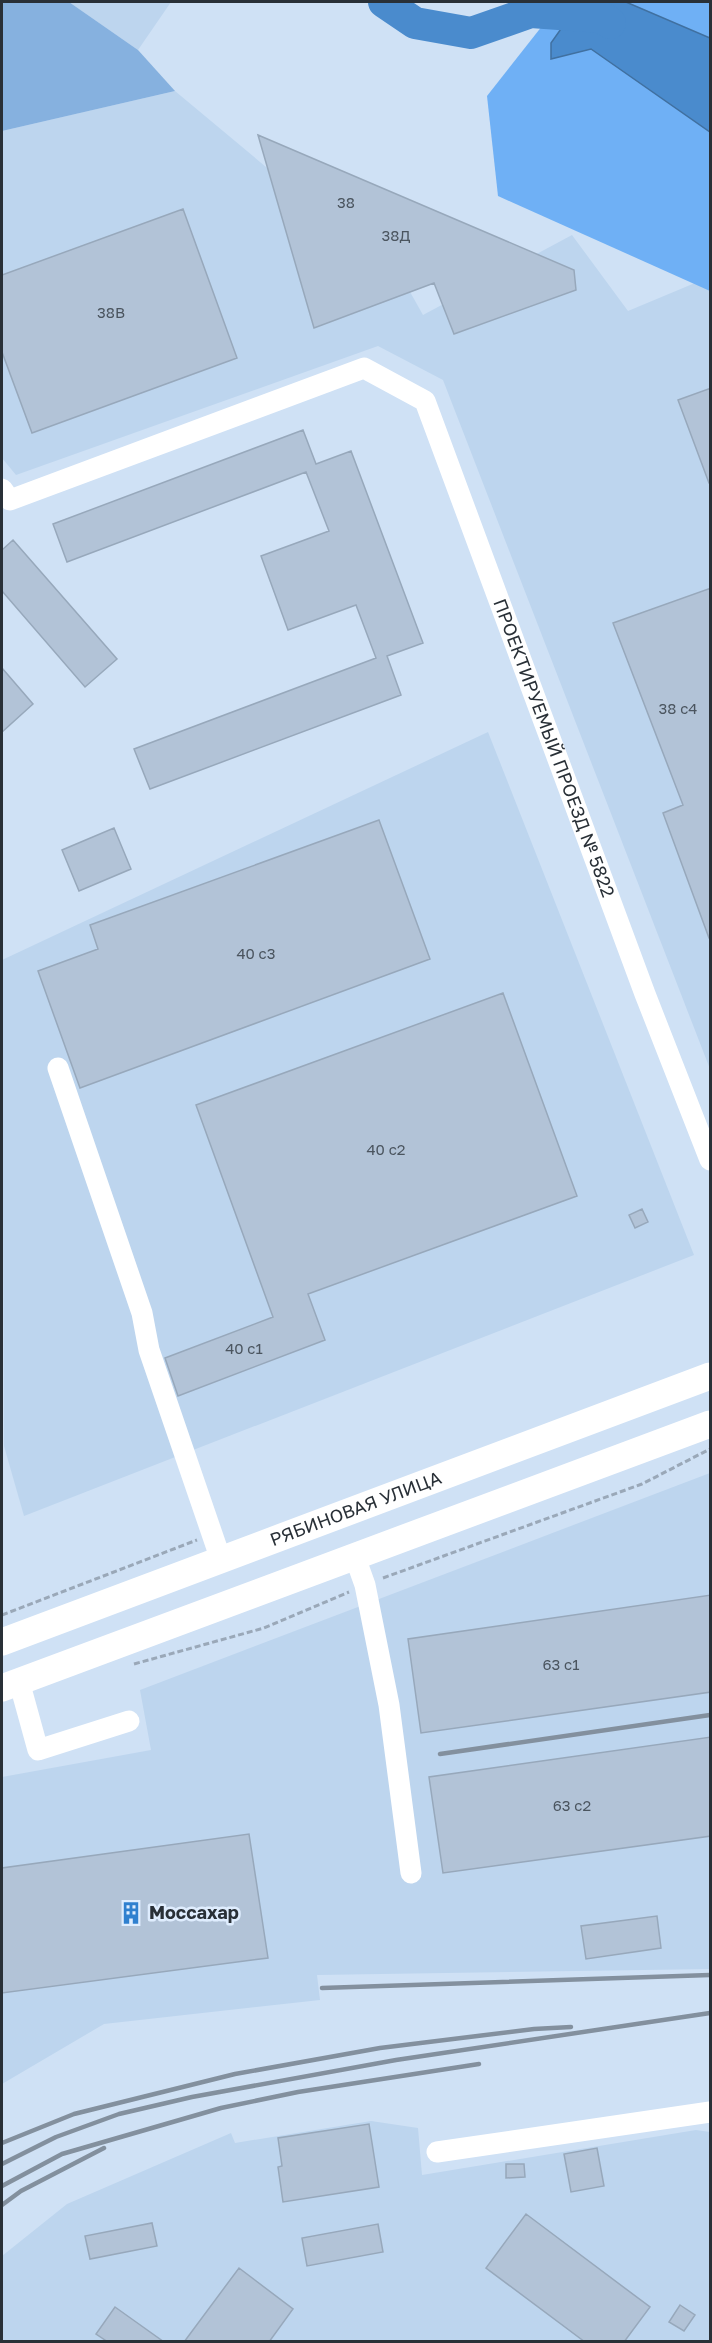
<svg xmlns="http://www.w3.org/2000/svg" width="712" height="2343" font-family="'Golos Text',sans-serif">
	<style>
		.built { fill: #bdd5ee }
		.green { fill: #86b1df }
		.forest { fill: #6fb0f5 }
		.water { fill: #4a8bcd; stroke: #4070a0; stroke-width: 1.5 }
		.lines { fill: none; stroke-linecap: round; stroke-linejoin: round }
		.river { stroke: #4a8bcd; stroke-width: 32 }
		.building { fill: #b2c3d7; stroke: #97a8bb; stroke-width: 1.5 }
		.path { stroke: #9aa8b8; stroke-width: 3; stroke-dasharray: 6 3; stroke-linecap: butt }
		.minor { stroke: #fff; stroke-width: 21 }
		.major { stroke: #fff; stroke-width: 27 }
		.rail { stroke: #83909e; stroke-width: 4.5 }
		.labels { text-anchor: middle; stroke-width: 5; stroke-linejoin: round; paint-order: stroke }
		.number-label { font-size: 15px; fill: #4b555f }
		.street-label { font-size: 18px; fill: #293037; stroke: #dfedfe }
		.poi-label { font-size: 18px; font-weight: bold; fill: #293037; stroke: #dfedfe; text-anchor: start }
	</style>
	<rect width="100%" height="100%" fill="#cfe1f5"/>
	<!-- built -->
	<path class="built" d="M69,2h102l-33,48z
		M175,91l230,192 18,32 149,-80 56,76 67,-28 15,7v779l-267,-689 -65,-34 -362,129 -14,-17v-327z
		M488,732l206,523 -670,261 -20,-70 -2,-486z
		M710,1473v496l-393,6 3,25 -216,24 -102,60v-307l149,-27 -11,-60z
		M371,2121l47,7 4,47 274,-45 14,2v209l-708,1v-86l65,-52 164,-71 4,10z"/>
	<!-- green -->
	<path class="green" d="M2,2h67l69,48 37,41 -173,40z"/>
	<!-- forest -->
	<path class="forest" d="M561,2h149v289l-212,-95 -11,-100z"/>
	<!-- water -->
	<path class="water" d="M580,2h46l84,36v94l-119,-83 -40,10v-16z"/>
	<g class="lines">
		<!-- river -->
		<path class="river" d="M384,2l31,21 56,10 60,-21 70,5 9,6"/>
	</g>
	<!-- building -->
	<path class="building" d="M258,135l316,135 2,20 -122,44 -20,-51 -120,45z
		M183,209l54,149 -205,75 -30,-81v-77z
		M711,388v95h-2l-31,-83z
		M303,430l13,34 35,-13 72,192 -36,13 14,39 -251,94 -16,-40 242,-91 -20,-53 -68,25 -27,-74 68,-25 -23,-59 -239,90 -14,-38z
		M13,540l104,119 -32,28 -83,-96v-41z
		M711,588v350h-2l-46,-125 20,-8 -70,-182z
		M2,668l31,36 -31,28z
		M379,820l51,139 -350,129 -42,-117 60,-22 -8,-24z
		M114,828l17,41 -52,22 -17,-41z
		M503,993l74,203 -269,98 17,46 -147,56 -13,-38 108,-41 -77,-212z
		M642,1209l6,13 -13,6 -6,-13z
		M711,1595v97l-290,41 -13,-94z
		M711,1737v99l-268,37 -14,-96z
		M249,1834l19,124 -266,35v-125z
		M657,1916l4,32 -75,11 -5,-33z
		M369,2124l10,63 -96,15 -5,-35 4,-1 -4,-28z
		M597,2148l7,38 -33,6 -7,-38z
		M506,2164h18l1,13 -19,1z
		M526,2214l124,93 -26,35h-39l-99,-74z
		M152,2223l5,23 -67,13 -5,-23z
		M378,2224l5,28 -76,14 -5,-28z
		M239,2268l54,41 -24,33h-85z
		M680,2305l15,10 -11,16 -15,-9z
		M115,2307l49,35h-56l-12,-8z"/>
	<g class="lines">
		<!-- path -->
		<path class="path" d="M383,1578l259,-94 68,-35
			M2,1615l195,-75
			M134,1664l130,-36 85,-36"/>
		<!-- minor -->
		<g class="minor">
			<path id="s1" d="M2,489l8,11 354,-132 61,33 220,593 65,166"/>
			<path d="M58,1068l84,245 7,37 72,210"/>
			<path d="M355,1557l10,28 24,120 22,168"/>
			<path d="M19,1681l19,69 91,-29"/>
			<path d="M437,2152l273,-40"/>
		</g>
		<!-- major -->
		<g class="major">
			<path id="s2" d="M2,1642l708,-266"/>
			<path d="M2,1688l708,-264"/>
		</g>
		<!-- rail -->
		<path class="rail" d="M440,1754l270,-39
			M322,1988l388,-13
			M2,2143l72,-29 161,-40 145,-26 154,-19 37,-2
			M2,2164l54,-27 63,-23 73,-17 204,-37 314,-47
			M2,2186l60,-32 159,-46 77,-16 181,-28
			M2,2205l19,-14 83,-43"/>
	</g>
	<!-- icons -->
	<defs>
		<g id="building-bare" transform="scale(1.8)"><path d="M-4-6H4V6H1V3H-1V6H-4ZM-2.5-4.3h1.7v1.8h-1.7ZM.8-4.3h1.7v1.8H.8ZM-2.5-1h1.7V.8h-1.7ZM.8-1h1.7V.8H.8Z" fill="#2f80cf" stroke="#dfedfe" stroke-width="2.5" paint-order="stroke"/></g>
	</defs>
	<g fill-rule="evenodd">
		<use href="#building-bare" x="131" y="1913"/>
	</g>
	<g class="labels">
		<!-- number labels -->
		<g class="number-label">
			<text x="346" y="208">38</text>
			<text x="396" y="241">38Д</text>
			<text x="111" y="318">38В</text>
			<text x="678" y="714">38 с4</text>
			<text x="256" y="959">40 с3</text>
			<text x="386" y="1155">40 с2</text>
			<text x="244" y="1354">40 с1</text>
			<text x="561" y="1670">63 с1</text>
			<text x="572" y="1811">63 с2</text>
		</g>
		<!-- street labels -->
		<g class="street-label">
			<text dy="6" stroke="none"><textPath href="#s1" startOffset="831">ПРОЕКТИРУЕМЫЙ ПРОЕЗД № 5822</textPath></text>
			<text dy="6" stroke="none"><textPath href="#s2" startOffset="378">РЯБИНОВАЯ УЛИЦА</textPath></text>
		</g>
		<!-- poi labels -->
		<g class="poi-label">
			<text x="149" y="1919">Моссахар</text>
		</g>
	</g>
	<!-- border -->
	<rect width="712" height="2343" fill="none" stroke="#293037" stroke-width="6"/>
</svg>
